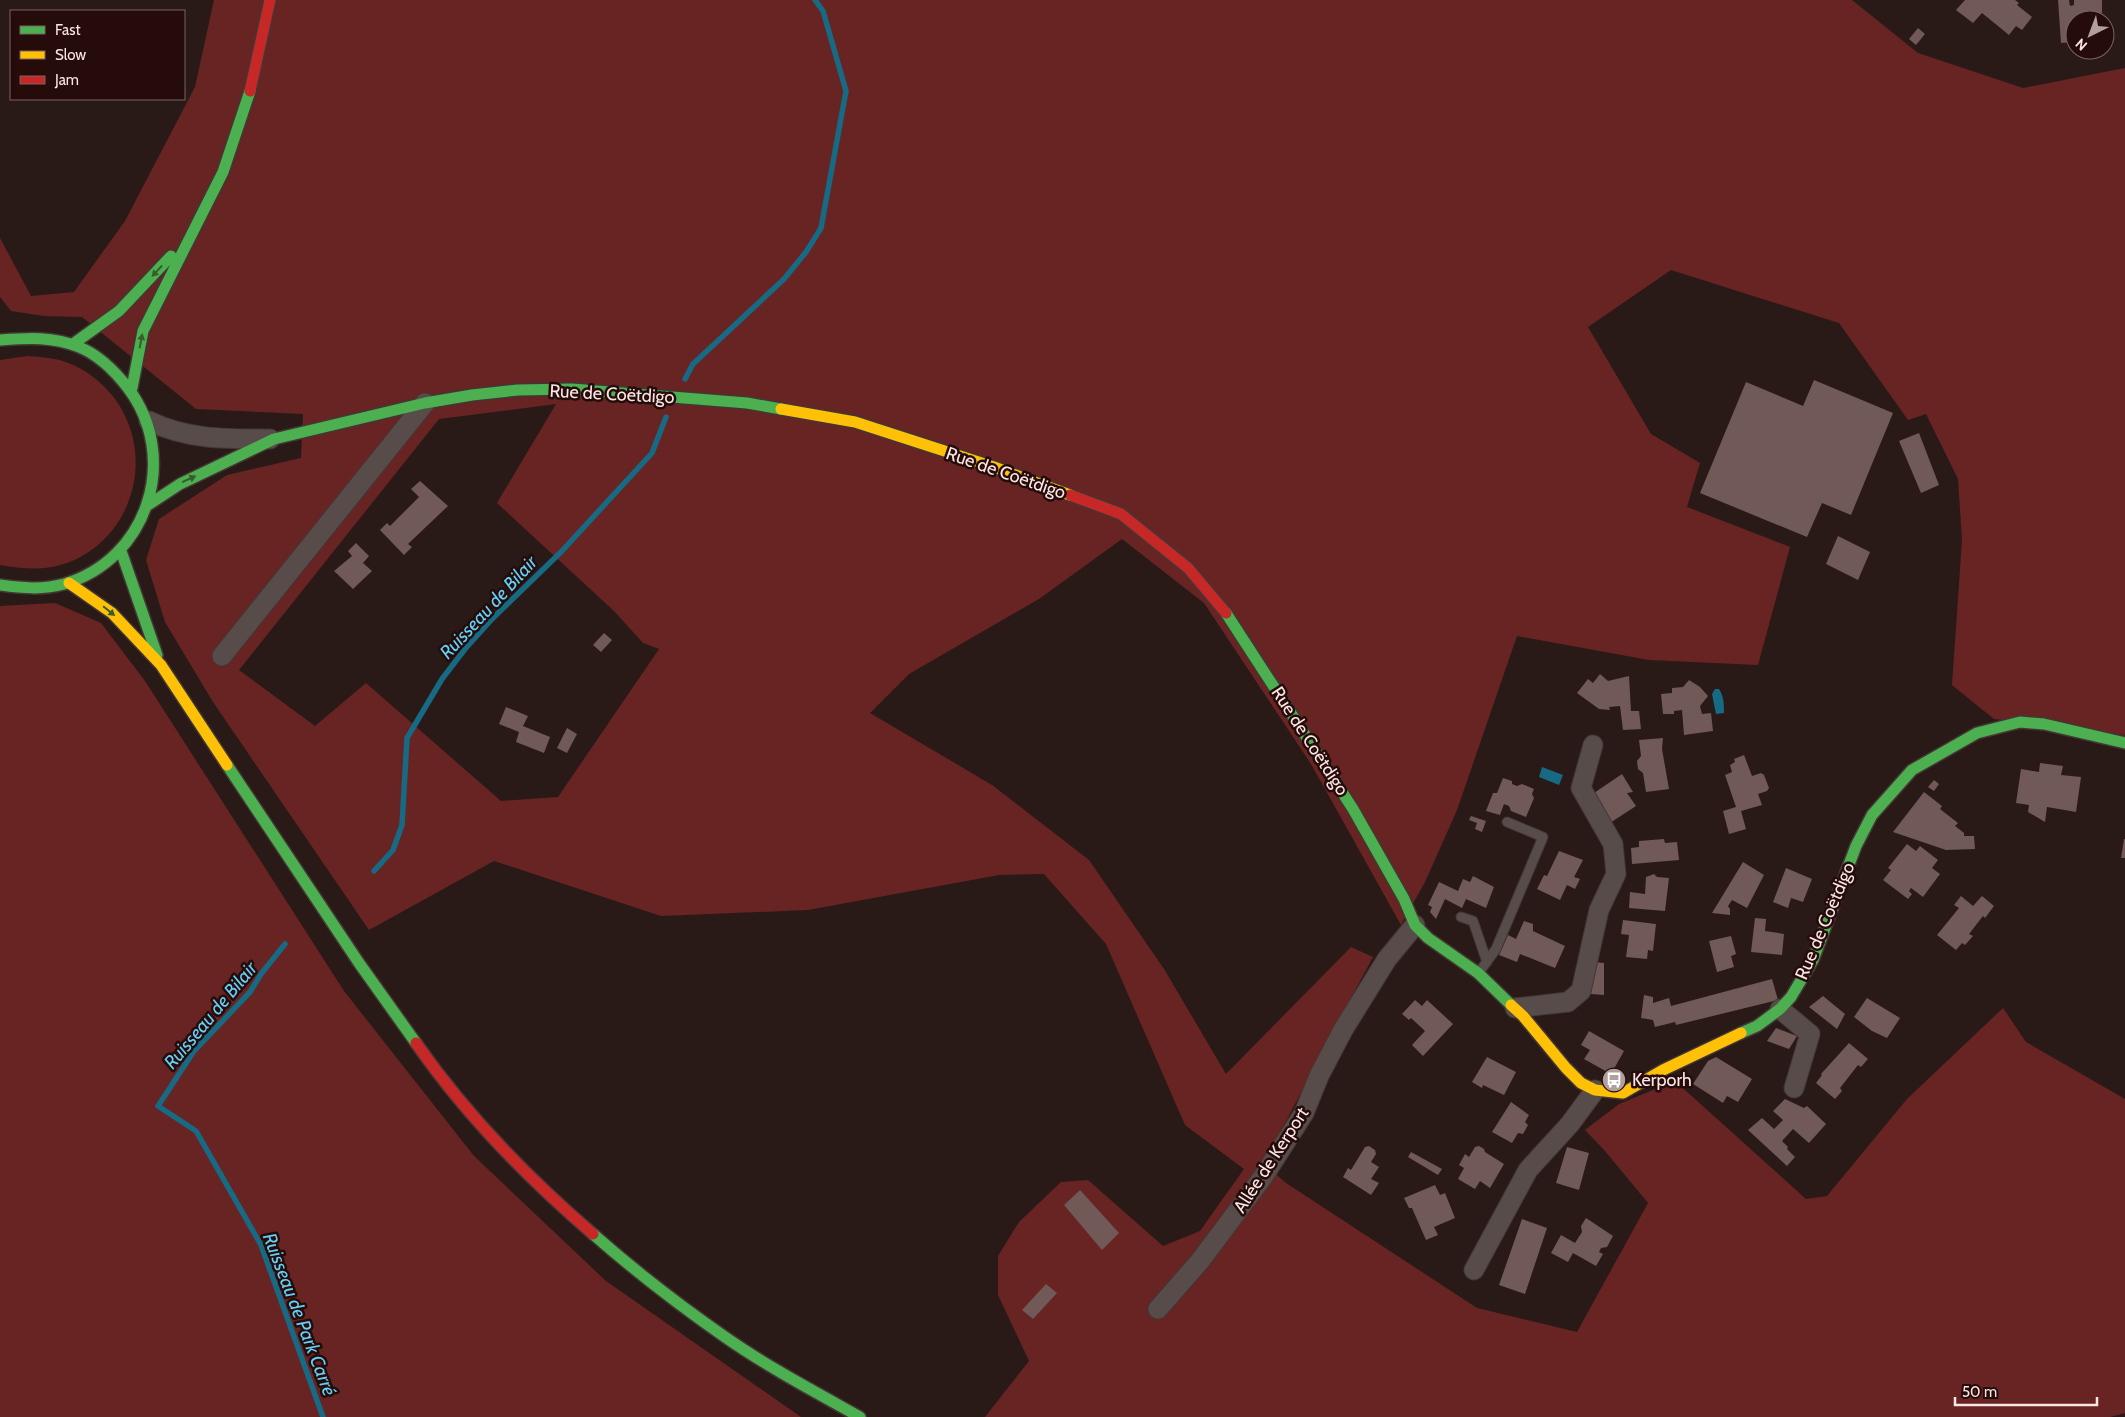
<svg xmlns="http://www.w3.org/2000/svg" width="2125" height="1417" font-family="Cabin,sans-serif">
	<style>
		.green { fill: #682422; fill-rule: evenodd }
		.water { fill: #166a83 }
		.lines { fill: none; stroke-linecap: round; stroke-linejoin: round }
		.stream { stroke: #166a83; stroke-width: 5.5 }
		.building { fill: #715957 }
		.lane-casing { stroke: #433735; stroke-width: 11 }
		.street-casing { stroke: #433735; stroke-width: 21 }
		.fast-casing { stroke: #433735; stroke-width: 14 }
		.slow-casing { stroke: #433735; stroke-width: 14 }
		.jam-casing { stroke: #433735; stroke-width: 14 }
		.lane { stroke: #584c4a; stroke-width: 9 }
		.street { stroke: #584c4a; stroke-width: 19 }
		.fast { stroke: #4caf50; stroke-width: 11 }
		.slow { stroke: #ffc107; stroke-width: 11 }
		.jam { stroke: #c62828; stroke-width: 11 }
		.oneway { fill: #385d2d }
		.labels { text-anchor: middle; stroke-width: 5; stroke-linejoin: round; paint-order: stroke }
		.street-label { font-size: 18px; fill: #fae6e4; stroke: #250b0a }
		.poi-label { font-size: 18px; fill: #fae6e4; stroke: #250b0a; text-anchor: start }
		.water-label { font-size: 19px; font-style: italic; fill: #62d2f9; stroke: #250b0a }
	</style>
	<rect width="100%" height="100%" fill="#291a18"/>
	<!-- green -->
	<path class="green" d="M214,0h1638l66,53 105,35 102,-20v667l-131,-16 -42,-34 10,-145 -4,-61 -32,-65 -18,6 -69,-97 -168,-53 -83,57 63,107 49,29 -13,44 103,40 -32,118 -109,-5 -132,-24 -60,174 -32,72 -24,43 -90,-161 -107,-161 -82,-64 -83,60 -130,75 -39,39 122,72 97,75 75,109 62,105 125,-127 22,10c-37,68 -72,138 -110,206l23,20 191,125 100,24 71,-129 -43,-52 -20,-21 34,-26 56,-23 131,118 21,-3 80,-97 96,-91 23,34 99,57v314l-15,4h-1125l44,-56 -31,-66v-39l21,-34 42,-40 27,-2 75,66 37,-15 44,-62 -59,-44 -79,-181 -62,-70 -45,1 -191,35 -147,6 -167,-55 -125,69 -156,-228 -48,-80 -19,-62 13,-41 68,-44 74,-17 2,-44 -107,-5 -114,-92 -38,-1 -33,-5 -11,-14v-59l31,58 43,-4 51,-71 70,-134zM556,404l-59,99 117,108 29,32 16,6 -101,148 -57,4 -135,-118 -51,43 -76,-56 200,-251z
		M27,356c15,1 30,2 44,8 17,7 33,20 44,35 41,56 19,139 -48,164 -22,8 -44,6 -67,2v-205z
		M55,603l46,20 44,58 199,310 130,165 132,125 195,136h-801v-811z"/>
	<!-- water -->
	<path class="water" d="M1715,689h4c5,8 5,15 5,24l-8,1 -4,-20z
		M1542,767l21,8 -4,10 -20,-8z"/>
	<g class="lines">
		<!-- stream -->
		<path class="stream" d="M685,379l8,-15 91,-85 22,-27 15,-24 25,-137 -23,-80 -8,-11
			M374,871l19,-21 9,-25 5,-87 35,-59 23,-30 28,-31 68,-66 91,-99 14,-36
			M285,944l-24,30 -11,18 -56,59 -36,55 38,25 65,114 62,172"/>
	</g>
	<!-- building -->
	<path class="building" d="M1965,0h50l4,3 -2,2 15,12 -10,13 -6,-4 -7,9 -27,-22 -9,10 -17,-13z
		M2058,0h11l1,6 4,-1v-5h28v13l-15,1 1,6h-13v22l-14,1z
		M1918,28l7,6 -9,11 -7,-6z
		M1814,380l79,33 -42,102 -29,-12 -15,34 -107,-44 46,-111 57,24z
		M1919,433l20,52 -18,8 -22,-52z
		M420,481l28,25 -40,38 4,3 -8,8 -24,-25 7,-7 3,3 29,-29 -8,-8z
		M1838,536l32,16 -12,28 -32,-16z
		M356,543l13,13 -6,7 9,8 -19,18 -19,-18 18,-15 -4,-5z
		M604,633l8,7 -11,12 -8,-7z
		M1600,674l8,7 21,-5 2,35h8l2,18 -18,1 -3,-24 -11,1 1,3 -11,-1 -22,-16 11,-14 5,4z
		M1689,680l11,7 8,9 -8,10 2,8 9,-1 2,18 -29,4 -2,-25 -8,1v3h-11l-2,-20 11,-1v-5l11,-1z
		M506,707l22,9 -5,10 27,11 -6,16 -28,-11 3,-10 -20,-8z
		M567,728l10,6 -10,19 -10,-5z
		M1663,738l-1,11 7,40 -23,3 -3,-19 -5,-4 -1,-8 4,-5 -2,-16z
		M1744,755l8,21 9,-3 3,2 5,13 -2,3 -9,3 4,11 -21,6 5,18 -17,5 -6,-23 13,-4 -11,-32 7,-3 -2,-7 5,-3 -1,-3z
		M2040,763l23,3 -2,9 20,2 -5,35 -29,-5 -2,15 -17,-10 1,-7 -13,-2 5,-34 18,3z
		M1622,774l11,18 -6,1 9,13 -26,17 -16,-30z
		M1503,778l9,3v3l5,2 5,-2 12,5 -2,5 2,4 -8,19 -15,-6 -2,-5 -5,-2 -4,11 -14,-4 7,-18h4z
		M1934,780l5,4 -5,7 -6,-4z
		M1924,792l18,14 -2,3 18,14 -3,3 9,7v3h10l1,13 -29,1 -53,-18z
		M1471,816l15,5 -4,11 -7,-3 2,-6 -8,-3z
		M1664,839l1,4 12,-1 2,18 -47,4 -1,-16 8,-1v-6z
		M2124,839h1v19h-4z
		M1907,844l9,7 4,-5 18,14 -6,8 8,6 -17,23 -12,-9 -2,3 3,3 -4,5 -25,-19 8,-10 -3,-2z
		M1559,851l24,9 -9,17 6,2 -5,10 -8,-4 -7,15 -23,-11 7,-14 3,1z
		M1743,862l21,13 -17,33 -15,-8 -4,6 2,3v6l-18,-2z
		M1786,868l26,11 -9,23 -12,-4 -3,10 -15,-6z
		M1654,874l3,3 12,1 -4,33 -36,-3 1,-16 15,2 1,-17z
		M1473,876l21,11 -8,21 -20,-9 -4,9 -17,-9 -9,20 -6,-7 2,-5 -4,-2 11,-23 19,9 5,-12 7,3z
		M1961,896l12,10 9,-10 12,10 -9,12 -2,-2 -14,18 4,2 -8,9 -3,-2 -6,7 -19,-15 22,-27 -5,-3z
		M1755,918l11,1 -1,12 19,3 -2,21 -31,-3z
		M1623,920l33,4 -3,27 -5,-1 -1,9 -21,-2 3,-22 -8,-1z
		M1524,921l9,3v7l32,15 -10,22 -35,-14 -3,8 -18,-7 9,-20 8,4z
		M1731,936l5,18 -5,2 3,11 -17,5 -8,-31z
		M1594,962l10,1v32l-13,-1 1,-23z
		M1772,979l6,21 -102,25 -1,-3 -20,5 -2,-7 -12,-2 3,-23 9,2v6l16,-5 2,8z
		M1823,996l22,18 -8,15 -28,-22z
		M1867,998l33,20 -13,20 -15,-7 -18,-14z
		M1415,1000l7,6 5,-6 26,24 -30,32 -11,-11 13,-14 -14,-13 -2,2 -7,-6z
		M1776,1028l21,8 -8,13 -22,-8z
		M1589,1031l35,20 -13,23 -27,-15 6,-9 -9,-5z
		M1849,1043l19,16 -7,8 -3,-2 -18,23 2,3 -7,8 -19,-16 6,-8 -1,-1z
		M1487,1057l29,15 -12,23 -21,-10 -1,3 -10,-6z
		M1716,1057l36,22 -14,23 -11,-6 -4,7 -30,-19 15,-23z
		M1785,1099l19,9 3,-2 19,18 -17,19 -16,-14 -11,12 6,6 -1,2 8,8 -8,9 -39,-36 14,-12 12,11 9,-9 -10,-9z
		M1511,1102l18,13 -4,7 3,3 -5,9 -5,-1 -6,10 -20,-11z
		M1369,1146l6,4 1,4 -5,8 8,5 -8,12 8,4 -8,12 -28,-18 5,-9 3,2 14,-23z
		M1479,1146l5,3 1,3 19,12 -14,24 -10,-7 -5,8 -17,-10 6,-11 -5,-3 6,-11 4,3 6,-10z
		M1567,1147l22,6 -10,37 -23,-7z
		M1411,1152l31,17 -4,6 -30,-18z
		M1435,1185l5,10 5,-2 10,25 -21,9 4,8 -12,5 -14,-32h-3l-5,-10z
		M1080,1190l39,43 -17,17 -38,-45z
		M1586,1218l27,18 -6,11 -6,1 -2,4 4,2 -7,12 -23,-13 -5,9 -17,-9 10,-18 14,8 7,-11 -1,-6z
		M1522,1219l25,9 -22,66 -26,-9z
		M1046,1284l11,9 -24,26 -11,-9z"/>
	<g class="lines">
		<!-- lane casing -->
		<g class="lane-casing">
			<path id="lane" d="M1461,917l12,4 14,41
				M1480,971l16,-22 47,-112 -36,-15"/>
		</g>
		<!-- street casing -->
		<g class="street-casing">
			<path id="street" d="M149,421c39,19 79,18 121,18
				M222,656l203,-253
				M1515,1008l53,-6 13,-11 18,-81 17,-36 -3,-30 -32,-56 12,-43
				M1780,1009l30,25 -16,54
				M1474,1270l54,-100 42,-46 25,-34
				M1158,1309l42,-48 63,-84 41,-64 15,-37 24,-46 44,-71 28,-34"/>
		</g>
		<!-- fast casing -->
		<g class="fast-casing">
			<path id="fast" d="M0,340c27,-2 53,-4 79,7 20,8 35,23 49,41 52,69 21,171 -64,196 -21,6 -43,4 -64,1
				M73,344l46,-33 52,-55
				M132,388l11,-57 80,-159 27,-81
				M148,505l32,-21 94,-45 151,-36 47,-8 46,-5 54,-1 175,14 34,6
				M121,551l36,104
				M1226,613l127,196 51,90 11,26 13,13 50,35 33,32
				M227,765l132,198 57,80
				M1741,1033l16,-7 23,-17 11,-12 22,-37 43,-114 16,-31 40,-45 65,-37 43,-11 24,2 81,19
				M593,1234c42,37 86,71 132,103 43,30 90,55 135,80"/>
		</g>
		<!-- slow casing -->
		<g class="slow-casing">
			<path id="slow" d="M781,409l74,13 139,45 76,28
				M69,583l43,30 49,52 66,100
				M1511,1005l12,11 43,52 15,15 14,7 28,3 40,-23 78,-37"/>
		</g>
		<!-- jam casing -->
		<g class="jam-casing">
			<path id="jam" d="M250,91l20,-91
				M1070,495l51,19 67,54 38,45
				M416,1043c48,69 113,136 177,191"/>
		</g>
		<!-- lane -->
		<use href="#lane" class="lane"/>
		<!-- street -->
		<use href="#street" class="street"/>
		<!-- fast -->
		<use href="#fast" class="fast"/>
		<!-- slow -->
		<use href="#slow" class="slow"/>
		<!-- jam -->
		<use href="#jam" class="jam"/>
	</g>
	<!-- one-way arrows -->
	<defs><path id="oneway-solid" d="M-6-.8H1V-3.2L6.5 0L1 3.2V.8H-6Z" transform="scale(1.25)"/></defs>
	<g class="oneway">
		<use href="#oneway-solid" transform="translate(157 271) rotate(133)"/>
		<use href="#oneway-solid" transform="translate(141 341) rotate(-79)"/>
		<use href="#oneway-solid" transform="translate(189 479) rotate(-24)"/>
		<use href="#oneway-solid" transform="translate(109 611) rotate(39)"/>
	</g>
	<!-- icons -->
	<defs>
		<g id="bus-disc" transform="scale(1.25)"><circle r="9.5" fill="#b19f9d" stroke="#250b0a"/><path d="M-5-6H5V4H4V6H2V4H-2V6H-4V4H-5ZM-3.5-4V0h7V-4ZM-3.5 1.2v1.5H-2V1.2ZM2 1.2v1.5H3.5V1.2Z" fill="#fff"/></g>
	</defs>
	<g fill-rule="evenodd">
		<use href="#bus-disc" x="1614" y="1080"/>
	</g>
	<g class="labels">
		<!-- street labels -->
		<g class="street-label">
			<text transform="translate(612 394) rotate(3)" y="6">Rue de Coëtdigo</text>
			<text transform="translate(1006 473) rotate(19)" y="6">Rue de Coëtdigo</text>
			<text transform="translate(1310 741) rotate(57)" y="6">Rue de Coëtdigo</text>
			<text transform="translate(1825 921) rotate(-67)" y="6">Rue de Coëtdigo</text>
			<text transform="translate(1271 1160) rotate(-57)" y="6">Allée de Kerport</text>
		</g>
		<!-- poi labels -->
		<g class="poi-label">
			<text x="1632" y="1086">Kerporh</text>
		</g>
		<!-- water labels -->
		<g class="water-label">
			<text transform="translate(488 607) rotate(-47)" y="7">Ruisseau de Bilair</text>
			<text transform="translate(210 1015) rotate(-50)" y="7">Ruisseau de Bilair</text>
			<text transform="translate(300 1314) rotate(69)" y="7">Ruisseau de Park Carré</text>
		</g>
	</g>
	<!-- legend -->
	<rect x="10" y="10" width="175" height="90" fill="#250b0a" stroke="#7a6361"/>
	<rect x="20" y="26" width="25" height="8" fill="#4caf50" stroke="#7a6361"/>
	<text x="55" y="35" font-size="15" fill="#fae6e4">Fast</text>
	<rect x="20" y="51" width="25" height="8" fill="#ffc107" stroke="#7a6361"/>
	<text x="55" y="60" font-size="15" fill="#fae6e4">Slow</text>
	<rect x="20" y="76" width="25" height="8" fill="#c62828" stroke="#7a6361"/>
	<text x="55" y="85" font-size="15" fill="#fae6e4">Jam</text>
	<!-- north arrow -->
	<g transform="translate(2090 35) rotate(222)"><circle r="24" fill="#250b0a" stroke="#7a6361"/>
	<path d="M0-4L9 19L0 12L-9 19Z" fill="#b19f9d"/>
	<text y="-8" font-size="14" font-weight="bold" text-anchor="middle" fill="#fae6e4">N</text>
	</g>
	<!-- scale -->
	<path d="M1955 1397v8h142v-8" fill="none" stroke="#fae6e4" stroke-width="2.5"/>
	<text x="1962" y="1397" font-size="15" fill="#fae6e4" stroke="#250b0a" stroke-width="4" paint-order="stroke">50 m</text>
</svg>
